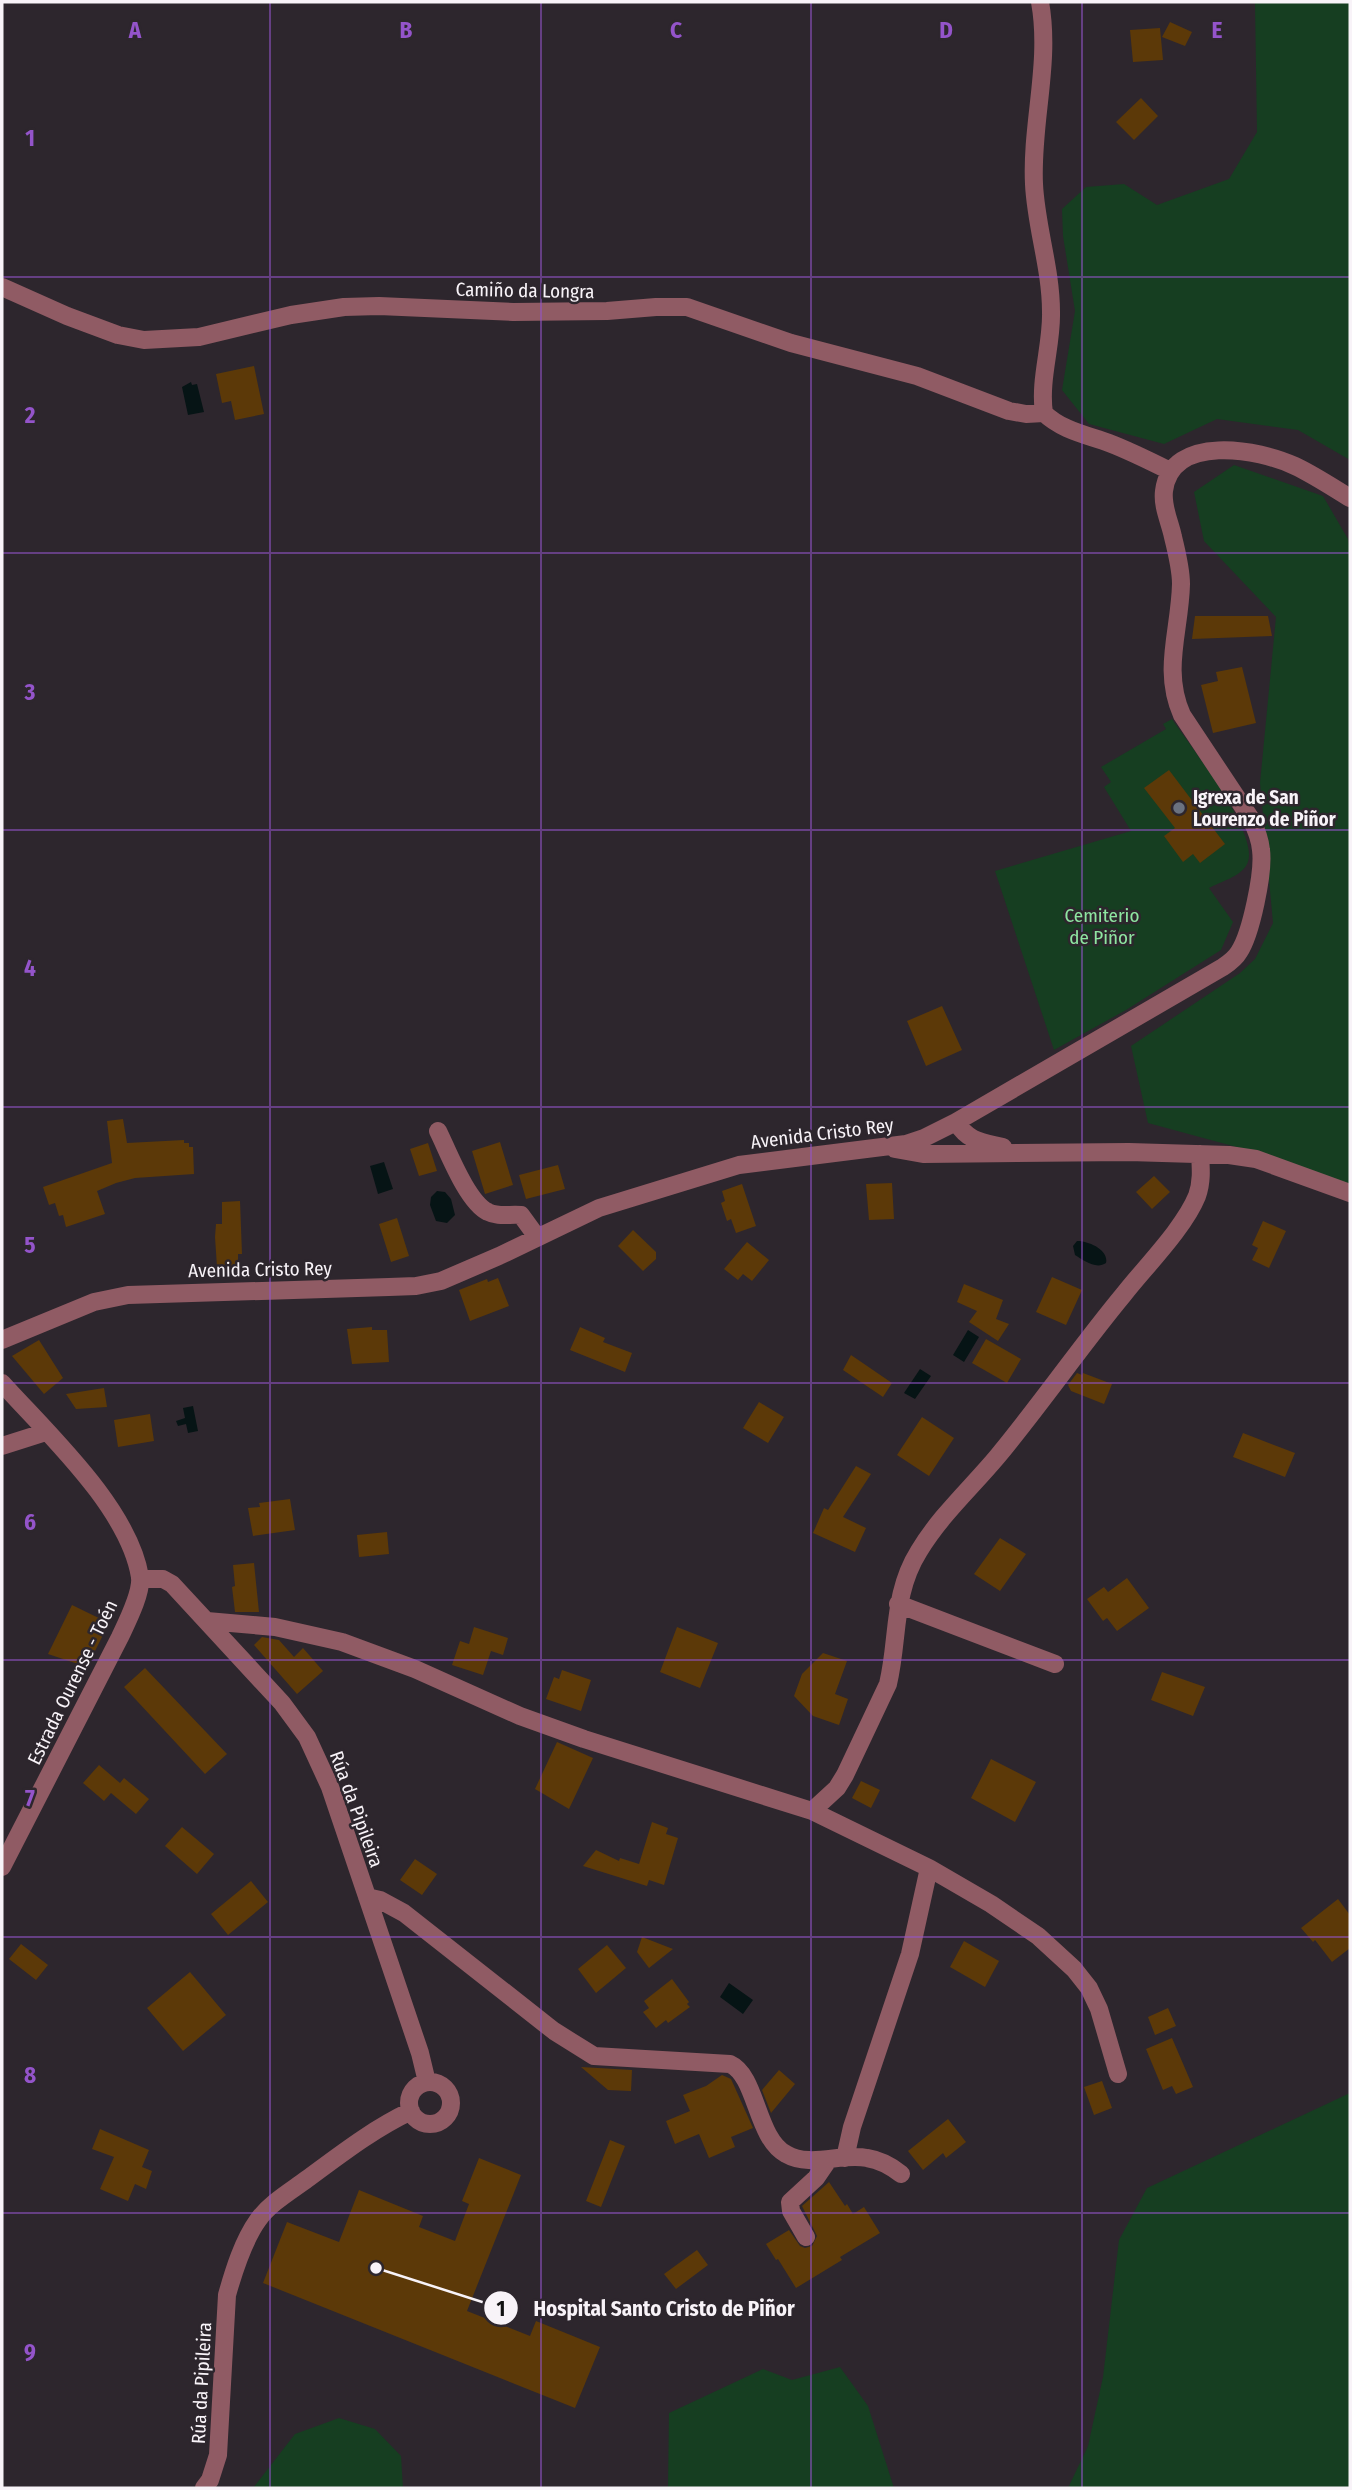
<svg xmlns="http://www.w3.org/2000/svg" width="1352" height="2490" font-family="'Fira Sans Condensed',sans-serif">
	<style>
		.green { fill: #163e21 }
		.water { fill: #061415 }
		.building { fill: #5c3908 }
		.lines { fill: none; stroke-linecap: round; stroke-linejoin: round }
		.minor { stroke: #905b64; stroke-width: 18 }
		.grid { fill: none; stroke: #9454ca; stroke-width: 2; stroke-opacity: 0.55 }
		.worship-dot { fill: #6b7280; stroke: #2d262d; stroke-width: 2.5 }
		.labels { text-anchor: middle; stroke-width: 5; stroke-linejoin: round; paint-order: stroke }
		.street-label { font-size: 19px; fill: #f8f3f8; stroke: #2d262d }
		.poi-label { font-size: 19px; font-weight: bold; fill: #f8f3f8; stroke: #2d262d; text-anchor: start }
		.park-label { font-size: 19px; fill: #8ee5a1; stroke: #2d262d }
		.grid-label { font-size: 23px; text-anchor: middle; font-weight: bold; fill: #9454ca; stroke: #2d262d; stroke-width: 5; stroke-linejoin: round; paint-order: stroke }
		.leader { fill: none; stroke: #f8f3f8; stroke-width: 2.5 }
		.callout-dot { fill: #f8f3f8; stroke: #2d262d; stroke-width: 2.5 }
		.mark-label { font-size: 21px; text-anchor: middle; font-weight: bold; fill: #111 }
		.callout-label { font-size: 21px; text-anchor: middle; font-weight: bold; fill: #f8f3f8; stroke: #2d262d; stroke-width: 5; stroke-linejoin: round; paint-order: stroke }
	</style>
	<rect width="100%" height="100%" fill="#2d262d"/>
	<!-- green -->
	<path class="green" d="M1255,2h95v458l-52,-30 -81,-11 -53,25 -75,-20 -27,-34 13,-79 -12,-75 -1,-27 24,-22 38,-3 33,21 72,-26 28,-47z
		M1234,465l89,31 25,43 2,12v634l-95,-33 -107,-29 -17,-77 109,-73 15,-14 18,-36 -13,-140 16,-166 -72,-76 -10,-49z
		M1172,719c17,26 93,120 74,147 -7,11 -26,16 -37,22l24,34 -12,28 -95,60 -72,40 -59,-179 136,-40 -27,-44 7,-5 -10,-15 65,-38 -3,-5z
		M1350,2093v395h-282l20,-42 15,-69 16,-137 28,-52z
		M840,2367l28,39 26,82h-226l1,-75 94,-44 29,11z
		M339,2418l36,11 26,27 2,32h-150l42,-54z"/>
	<!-- water -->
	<path class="water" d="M191,382l1,3 5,-1 7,28 -16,3 -6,-28z
		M384,1162l9,27 -15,5 -8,-28z
		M437,1191l8,1 6,7 4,16 -8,8 -11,-2 -6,-16 1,-8z
		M1077,1241c12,0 32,9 29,22 -10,7 -23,-3 -31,-8l-2,-9z
		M968,1330l11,7 -15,25 -11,-7z
		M920,1369l11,7 -16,23 -11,-6z
		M193,1406l5,25 -10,2 -2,-9 -8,2 -2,-5 9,-3 -2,-10z
		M729,1983l24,17 -10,14 -23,-17z"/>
	<!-- building -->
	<path class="building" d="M1170,22l22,10 -7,14 -23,-9z
		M1160,28l3,32 -30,2 -3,-32z
		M1141,98l17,18 -24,24 -18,-18z
		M254,366l10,48 -29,6 -4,-19 -9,2 -6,-29z
		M1195,616h73l4,20 -80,3z
		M1242,667l14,56 -43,10 -12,-48 17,-4 -2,-9z
		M1169,770l56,74 -25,19 -7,-9 -10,8 -19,-26 11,-8 -31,-40z
		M942,1006l20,44 -36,16 -19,-45z
		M123,1119l4,24 57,-3v3h5v4h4l1,27 -59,4 -19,5 -19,8 8,23 -39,13 -3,-12 -4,1 -4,-13 -6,2 -6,-18 69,-24 -5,-42z
		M500,1142l13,43 -28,9 -13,-43z
		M428,1143l9,28 -18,5 -9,-27z
		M558,1165l7,24 -39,10 -7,-24z
		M1154,1176l16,16 -18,17 -16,-17z
		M892,1183l2,36 -25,1 -3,-36z
		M742,1184l14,42 -20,7 -5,-14 -4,2 -6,-18 4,-2 -3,-10z
		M240,1201l2,53h-4v13h-21l-2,-30 1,-13h6v-22z
		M397,1218l12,38 -18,6 -12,-38z
		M1263,1221l23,10 -17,37 -17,-8 6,-12 -6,-3z
		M633,1230l23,22v7l-13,12 -25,-25z
		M747,1242l22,18 -17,21 -9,-7 -5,6 -14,-11z
		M1052,1277l30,13 -16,35 -30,-13z
		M498,1278l11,28 -39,15 -11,-31 28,-11 1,3z
		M964,1284l39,16 -7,19 13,5 -11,17 -29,-19 8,-11 -20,-9z
		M372,1327v3h15l2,32 -37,2 -5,-35z
		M580,1327l25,11 -2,4 29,11 -7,19 -55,-22z
		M986,1339l35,20 -14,24 -35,-20z
		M39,1340l24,38 -19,16 -32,-38z
		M851,1355l41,28 -9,14 -40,-27z
		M1077,1373l5,2 1,-2 29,11 -8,20 -33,-13 -3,-6z
		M104,1388l3,19 -31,2 -10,-15z
		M759,1402l25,15 -16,26 -25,-15z
		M150,1414l4,27 -36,6 -4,-27z
		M922,1417l32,21 -25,38 -32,-21z
		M1243,1433l52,20 -10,24 -52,-20z
		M856,1466l15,8 -28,43 23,11 -11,24 -42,-19 11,-25 4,2z
		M290,1499l5,31 -42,6 -5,-28 12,-1 -1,-4z
		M387,1532l2,22 -30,3 -2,-22z
		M1000,1538l26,16 -26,37 -26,-17z
		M254,1563l5,49h-24l-3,-25 3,-1 -2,-21z
		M1127,1578l22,30 -32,23 -10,-13 -4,3 -16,-22 17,-12 4,5z
		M72,1605l37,18 -22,44 -39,-13z
		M474,1627l34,11 -5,17 -12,-4 -8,24 -31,-10 8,-24 9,3z
		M677,1627l41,16 -18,45 -40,-16z
		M262,1637l17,3 15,17 9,-9 20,23 -26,23 -43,-49z
		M823,1653l24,8 -12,33 13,5 -9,26 -26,-9 -19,-20 8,-22z
		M145,1668l82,86 -22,20 -81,-87z
		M562,1670l29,10 -10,31 -35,-12 8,-22 5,2z
		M1162,1672l43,15 -12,29 -42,-16z
		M557,1742l36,16 -24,51 -34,-20z
		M991,1759l45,23 -21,40 -44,-24z
		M99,1765l21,18 4,-5 25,21 -13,15 -25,-21 -7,8 -21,-18z
		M861,1781l19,9 -9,18 -19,-10z
		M652,1822l16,6 -2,6 12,4 -14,47 -15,-5 -2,6 -64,-20 13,-16 23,11 1,-3 19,6z
		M182,1827l32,27 -17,20 -32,-28z
		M415,1859l22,15 -15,21 -22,-15z
		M251,1881l17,21 -40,33 -17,-21z
		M1338,1899l12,16v33l-18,14 -17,-22 -2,2 -12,-14z
		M642,1937l31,12 -24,19 -12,-16z
		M964,1941l35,20 -14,26 -35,-20z
		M21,1944l27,21 -12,15 -27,-21z
		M607,1945l19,23 -30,25 -18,-24z
		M190,1972l36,43 -43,36 -36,-43z
		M672,1979l17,23 -2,2 3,3 -22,16 -2,-3 -10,8 -13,-16 6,-4 -5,-7z
		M1168,2008l8,18 -21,9 -7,-18z
		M1172,2038l21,49 -17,7 -4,-8 -9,4 -17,-41z
		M581,2067l51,3 -1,21 -23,-1z
		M779,2070l16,14 -24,29 -9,-23z
		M722,2075l9,4 22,49 -22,9 4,10 -26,11 -10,-24 -24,10 -9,-23 24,-10 -7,-16 23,-9z
		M1102,2081l10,27 -18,7 -10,-28z
		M948,2119l18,23 -20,16 -3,-5 -20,17 -15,-19z
		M100,2129l49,21 -7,17 10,4 -6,18 -11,-5 -7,17 -28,-12 14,-32 -22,-8z
		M610,2140l15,6 -24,61 -15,-6z
		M479,2158l42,17 -54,136 63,25 6,-15 64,26 -25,61 -312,-125 24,-61 52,20 20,-52 64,26 -4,11 36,14 14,-37 -7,-3z
		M829,2182l16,24 2,-2 6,10 11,-7 16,26 -40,24 2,3 -46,28 -18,-29 -2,1 -10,-16 23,-14 11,16 5,2 7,-2 5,-10 -15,-30z
		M697,2250l11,15 -32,24 -12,-15z"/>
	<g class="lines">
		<!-- minor -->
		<path class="minor" d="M1040,2c11,61 -9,121 -6,182 2,43 17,84 17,128 1,33 -12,68 -7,101 17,17 43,22 65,30 21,8 41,18 61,28
			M2,287l65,29 51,19 26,5 55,-3 92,-22 53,-8 35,-1 134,6 94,-1 49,-4h31l104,36 126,33 92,35 17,3 18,-1
			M956,1122c13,20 25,20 47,25
			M438,1131c10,20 29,71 50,81 9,5 22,2 33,3l16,22
			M895,1149l28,5 206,-2 100,3 27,4 94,34
			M2,1340l92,-38 34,-7 261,-8 27,-1 25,-5 58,-25 100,-48 140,-43 167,-21 18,-6 32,-16 267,-155c6,-4 12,-8 16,-15 12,-18 25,-80 22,-102 -1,-11 -5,-21 -10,-31l-69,-104c-20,-45 -2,-84 -1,-131 0,-15 -4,-31 -8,-47 -3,-15 -11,-30 -9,-46 7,-58 95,-42 131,-25 19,9 37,21 55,32
			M2,1383c45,50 127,125 138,194 2,16 -13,45 -20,60l-118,230
			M2,1446l44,-14
			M140,1579h23l9,5 110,119 25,34 23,50 90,266 7,29
			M898,1604l157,60
			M207,1621l68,6 67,15 73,27 105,47 64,23 228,72 117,57 62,36 47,32 36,33 15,19 10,21 19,65
			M812,1811l25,-23 8,-13 43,-91c11,-46 4,-90 31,-133 21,-35 52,-63 78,-94 44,-53 83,-110 127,-163 22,-28 60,-66 73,-98 5,-14 4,-27 3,-42
			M367,1897l13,3 24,13 150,118 40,25 136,8c27,12 26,74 56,90 24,14 55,-1 81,4 13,2 24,8 34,16
			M409 2103a21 21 0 1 1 42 0a21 21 0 1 1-42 0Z
			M845,2158l7,-31 58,-173 19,-86
			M806,2237l-15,-26 -1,-9 26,-24 13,-19
			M204,2488l6,-8 8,-25 9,-160c7,-25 16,-54 31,-75 12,-17 33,-29 49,-41 34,-25 66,-50 104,-68"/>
	</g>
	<!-- grid -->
	<path class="grid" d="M270,2v2486M541,2v2486M811,2v2486M1082,2v2486M2,277h1348M2,553h1348M2,830h1348M2,1107h1348M2,1383h1348M2,1660h1348M2,1937h1348M2,2213h1348"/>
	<!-- markers -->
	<circle class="worship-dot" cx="1179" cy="808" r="7"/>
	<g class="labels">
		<!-- street labels -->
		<g class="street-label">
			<text transform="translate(525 290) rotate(1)" y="7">Camiño da Longra</text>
			<text transform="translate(822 1133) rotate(-7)" y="7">Avenida Cristo Rey</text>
			<text transform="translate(260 1269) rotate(-1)" y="7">Avenida Cristo Rey</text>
			<text transform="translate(72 1682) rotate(-64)" y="7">Estrada Ourense - Toén</text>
			<text transform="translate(357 1809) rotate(70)" y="7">Rúa da Pipileira</text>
			<text transform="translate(201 2383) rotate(-87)" y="7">Rúa da Pipileira</text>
		</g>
		<!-- poi labels -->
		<g class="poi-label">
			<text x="1193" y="804">Igrexa de San<tspan x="1193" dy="22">Lourenzo de Piñor</tspan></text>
		</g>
		<!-- park labels -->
		<g class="park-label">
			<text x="1102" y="922">Cemiterio<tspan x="1102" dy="22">de Piñor</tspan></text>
		</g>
	</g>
	<g class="grid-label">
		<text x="135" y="38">A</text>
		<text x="406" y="38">B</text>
		<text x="676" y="38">C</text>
		<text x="946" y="38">D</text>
		<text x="1217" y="38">E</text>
		<text x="30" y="146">1</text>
		<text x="30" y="423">2</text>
		<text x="30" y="700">3</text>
		<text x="30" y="976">4</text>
		<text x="30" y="1253">5</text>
		<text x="30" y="1530">6</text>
		<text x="30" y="1806">7</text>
		<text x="30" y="2083">8</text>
		<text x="30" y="2360">9</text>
	</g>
	<!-- callouts -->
	<path class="leader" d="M376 2268L501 2308"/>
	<g class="callout-dot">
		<circle cx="376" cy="2268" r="7"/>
		<circle cx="501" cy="2308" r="18"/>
	</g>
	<g class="mark-label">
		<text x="501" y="2316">1</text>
	</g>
	<g class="callout-label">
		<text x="664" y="2316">Hospital Santo Cristo de Piñor</text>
	</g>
	<!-- border -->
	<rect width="1352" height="2490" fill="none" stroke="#f8f3f8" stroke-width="7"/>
</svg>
